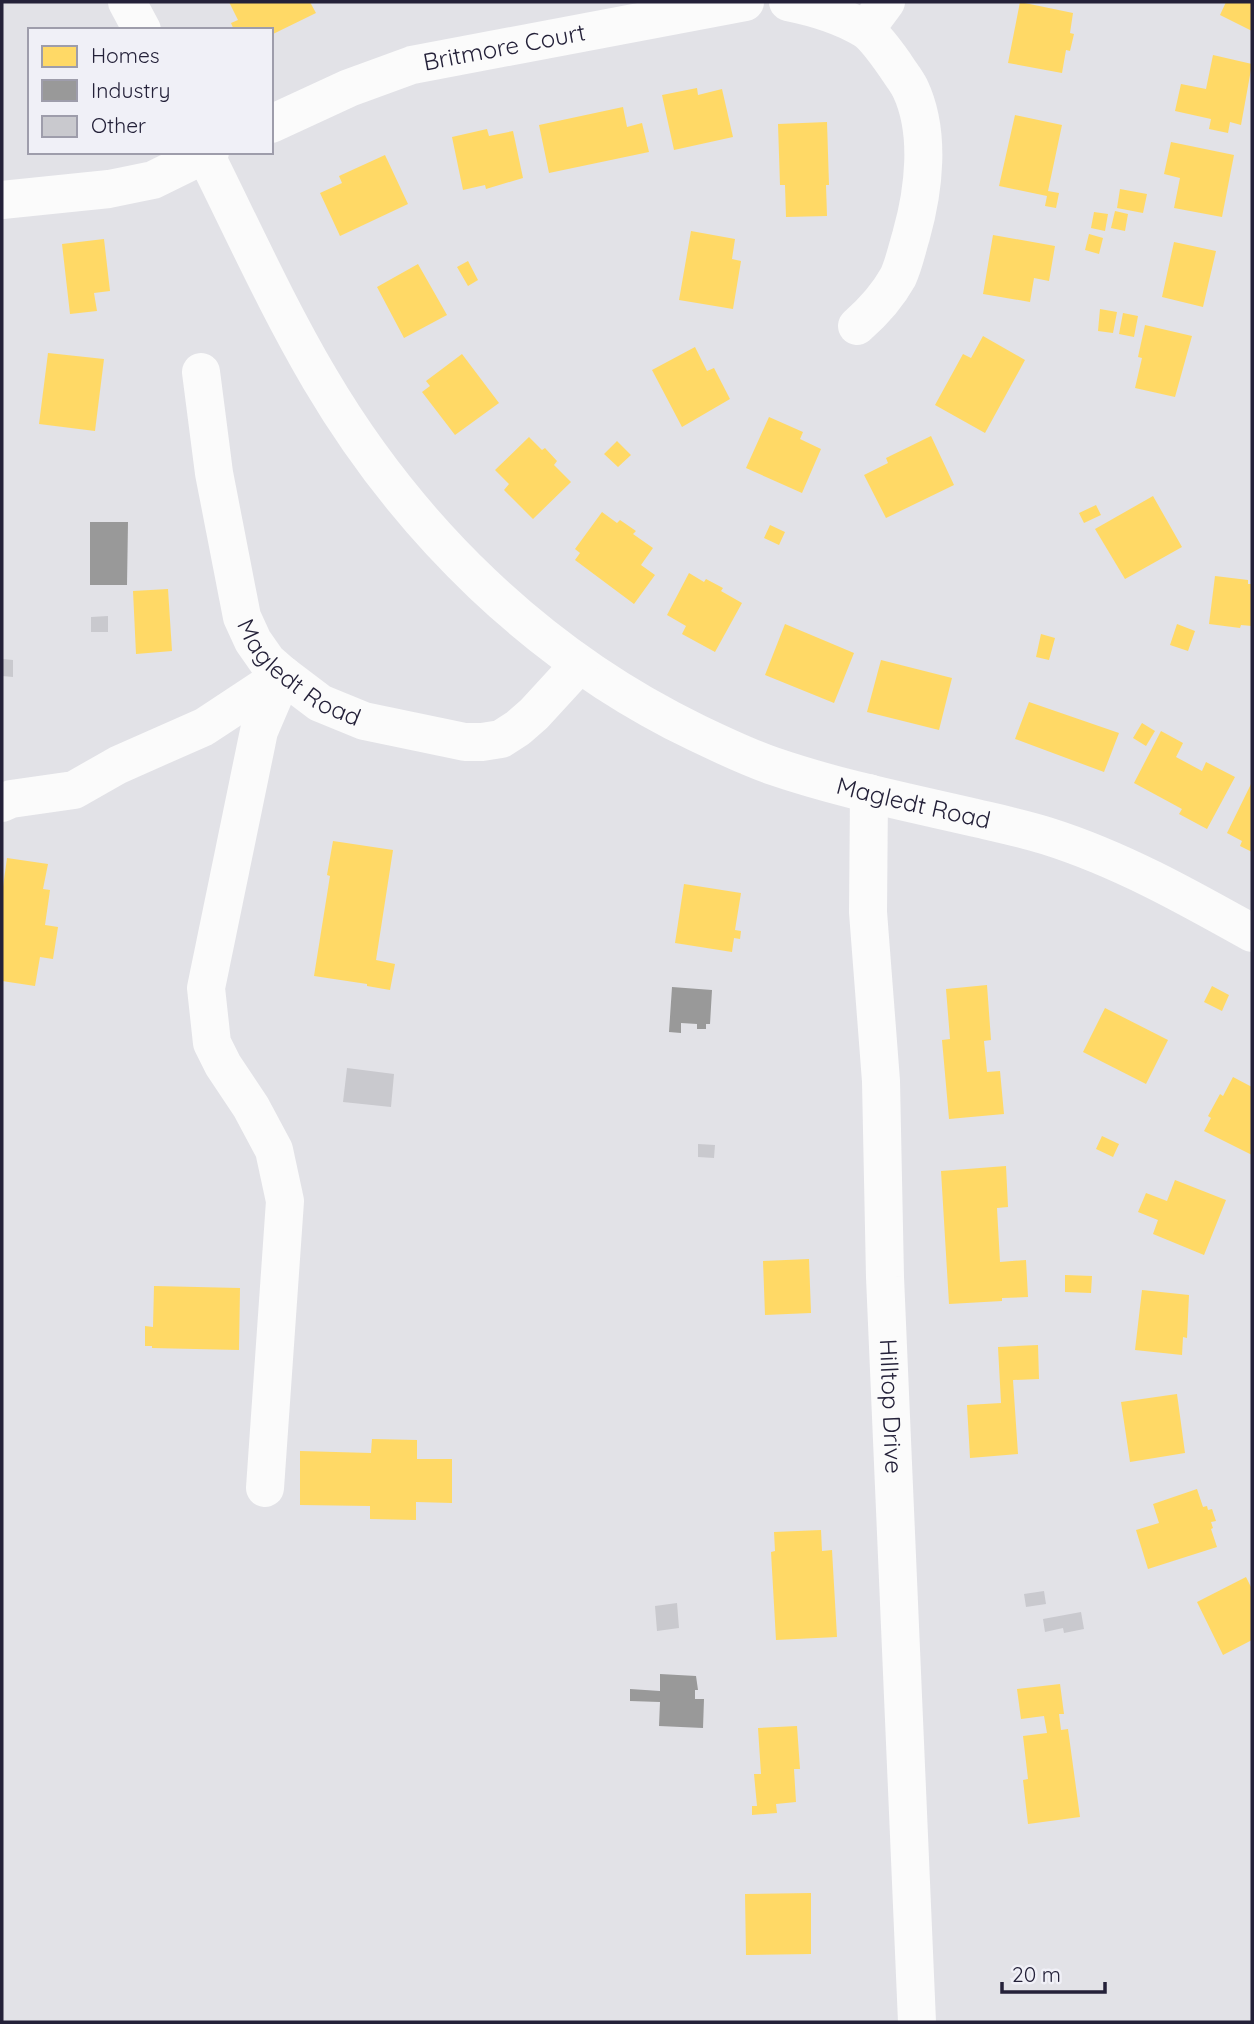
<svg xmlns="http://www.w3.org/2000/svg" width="1254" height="2024" font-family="Quicksand,sans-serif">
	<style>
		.homes { fill: #ffd966 }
		.industry { fill: #999 }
		.building { fill: #c9c9ce }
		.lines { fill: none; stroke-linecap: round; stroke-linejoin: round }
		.minor { stroke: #fbfbfb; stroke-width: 38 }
		.labels { text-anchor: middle; stroke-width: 7; stroke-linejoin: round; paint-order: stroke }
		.street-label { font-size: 24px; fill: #242139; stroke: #f0f0f7 }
	</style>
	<rect width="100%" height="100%" fill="#e2e2e7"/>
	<!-- homes -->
	<path class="homes" d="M229,2h81l6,11 -45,22v-5h-37l-3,-7 7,-3z
		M1020,2l53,11 -3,20 4,1 -4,17 -4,-1 -4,23 -54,-10z
		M1226,2h26v29l-32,-16z
		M1213,55l39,9 -11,61 -11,-3 -2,11 -19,-4 2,-10 -36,-8 6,-27 25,5z
		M697,88l1,7 24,-6 11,48 -59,13 -12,-55z
		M623,107l4,20 15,-4 7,29 -100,21 -10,-48z
		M1015,115l47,10 -14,66 11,2 -3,15 -11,-2 2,-10 -48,-10z
		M827,122l2,63h-3l1,31 -41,1 -1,-32h-5l-2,-61z
		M487,129l2,7 24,-5 10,47 -37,11 -1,-4 -22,5 -11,-53z
		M1171,142l63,13 -12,62 -48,-9 6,-30 -16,-4z
		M385,155l23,49 -68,32 -20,-43 22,-10 -3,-7z
		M1120,189l27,5 -4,19 -26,-5z
		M1115,211l13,3 -3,17 -14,-3z
		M1094,212l14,2 -3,17 -14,-3z
		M691,231l44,8 -3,20 9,2 -8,48 -54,-9z
		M1089,234l14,4 -4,16 -14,-4z
		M993,235l62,11 -6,35 -15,-3 -4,24 -47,-8z
		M104,239l6,52 -16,2 3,18 -27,3 -8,-70z
		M1174,242l42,9 -13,56 -41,-10z
		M468,261l10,19 -10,6 -11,-19z
		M418,264l29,51 -43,23 -27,-51z
		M1100,309l17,3 -4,21 -15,-2z
		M1123,313l15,3 -4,21 -15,-3z
		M1145,325l47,11 -17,61 -40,-9 7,-30 -4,-1z
		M983,336l42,24 -40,73 -50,-28 28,-51 8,4z
		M695,347l12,24 7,-3 16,31 -48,28 -30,-57z
		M48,353l56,6 -9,72 -56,-7z
		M462,354l37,49 -44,32 -33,-43 8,-6 -4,-5z
		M769,417l34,15 -3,7 21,10 -19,44 -56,-25z
		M931,436l23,49 -68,33 -22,-43 24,-12 -2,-5z
		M529,437l13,13 3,-2 12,13 -3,4 17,17 -38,37 -29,-29 5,-6 -14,-14z
		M617,441l14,14 -13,12 -14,-13z
		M1153,496l29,51 -57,32 -30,-50z
		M1096,505l5,10 -17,8 -5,-10z
		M602,512l15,11 3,-3 16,11 -3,3 20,14 -12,17 14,10 -21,29 -59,-44 5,-7 -5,-4z
		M770,525l15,7 -6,13 -15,-7z
		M689,573l15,9 2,-3 17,9 -2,3 21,12 -27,49 -33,-18 4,-8 -19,-11z
		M1215,576l33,4v4h4v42l-11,-1 -1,3 -31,-4z
		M168,589l4,62 -36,3 -3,-63z
		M785,624l69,29 -20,50 -69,-28z
		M1177,624l18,7 -7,20 -18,-6z
		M1041,634l14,4 -6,22 -13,-3z
		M881,660l71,18 -13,52 -72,-18z
		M1029,702l90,31 -15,39 -89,-33z
		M1142,723l13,8 -9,15 -13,-8z
		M1161,731l22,12 -7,14 26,14 4,-9 29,15 -28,52 -28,-15 3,-5 -48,-26z
		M1252,782v70l-12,-6 2,-5 -15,-8z
		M333,841l60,9 -17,110 19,4 -5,26 -23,-4v-2l-53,-8 16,-100 -3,-1z
		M7,858l41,6 -5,25 7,1 -5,35 13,2 -5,32 -13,-2 -5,29 -33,-5v-87z
		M684,884l57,9 -6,37 6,1 -1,8 -6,-1 -2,14 -57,-9z
		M987,985l4,55 -7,1 3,31 13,-1 4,43 -55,5 -7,-79 8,-1 -4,-50z
		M1212,986l17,9 -7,16 -18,-9z
		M1105,1008l63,32 -22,44 -63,-32z
		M1233,1077l19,10v68l-48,-24 7,-13 -3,-2 12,-22 3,2z
		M1102,1136l17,8 -6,13 -17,-8z
		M1006,1166l2,41 -11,1 3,54 26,-2 2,37 -26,1v3l-53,3 -8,-133z
		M1175,1180l51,20 -22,55 -51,-21 5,-14 -20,-8 8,-19 21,8z
		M809,1259l2,54 -46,2 -2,-54z
		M1065,1275l27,1 -1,17 -26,-1z
		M154,1286l86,2 -1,62 -87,-2v-2h-7v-20l8,1z
		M1142,1290l47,5 -2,43 -4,-1 -1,18 -47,-5z
		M1038,1345l1,34 -26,1 5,74 -48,4 -3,-53 34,-2 -3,-56z
		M1177,1394l8,59 -55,9 -9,-60z
		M372,1439l45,1v19h35v44l-36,-1v18l-46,-1v-13l-70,-1v-54l71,2z
		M1197,1489l6,18 4,-1 1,4 4,-1 4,12 -5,1 2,6 -2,1 6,18 -69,22 -12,-39 23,-7 -6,-19z
		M821,1530l1,21 10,-1 5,87 -61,3 -5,-88 4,-1 -1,-19z
		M1246,1577l6,12v51l-29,15 -26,-53z
		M1060,1684l4,30h-5l2,16 7,-1 12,88 -52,7 -5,-44 5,-1 -5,-43 24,-3 -3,-17 -23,3 -4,-30z
		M797,1726l3,43h-6l2,33 -20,2 1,9 -25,2v-9h5l-3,-32h7l-3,-46z
		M811,1893v61l-65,1 -1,-61z"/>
	<!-- industry -->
	<path class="industry" d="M90,522h38l-1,63h-37z
		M672,987l40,3 -2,34h-4v5h-9v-5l-16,-1v10l-12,-1z
		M660,1674l36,2 2,14h-3v9h9l-1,29 -44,-2 1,-24 -30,-1v-12l30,2z"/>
	<!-- building -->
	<path class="building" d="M108,616v16h-17v-15z
		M2,659l11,1v17l-11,-1z
		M347,1068l47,6 -3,33 -48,-5z
		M698,1144l17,1 -1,13 -16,-1z
		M1044,1591l2,13 -20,3 -2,-13z
		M677,1603l2,25 -22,3 -2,-25z
		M1081,1612l3,17 -20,4 -1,-5 -18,4 -2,-13z"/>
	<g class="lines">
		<!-- minor -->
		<g class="minor">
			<path d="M127,2l15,28"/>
			<path d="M788,2c25,5 53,13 76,27 10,6 24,26 31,36 5,8 11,15 15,23 21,44 14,102 1,148 -4,13 -7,28 -13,41 -10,18 -25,35 -41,49"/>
			<path d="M866,29l20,-27"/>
			<path id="s1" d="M271,124l78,-36 63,-23 333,-63"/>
			<path id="s2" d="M204,152c38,76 73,154 116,227 89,151 219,278 377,354 25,12 50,24 76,33 67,23 138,37 207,53 22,5 45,10 67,17 73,23 139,60 205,97"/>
			<path d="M2,200l107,-11 44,-9 57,-28"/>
			<path id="s3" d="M201,372l13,101 28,144 11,24 14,20 16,14 37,28 44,18 101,21h17l19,-3 17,-11 16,-14 45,-49"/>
			<path id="s4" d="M869,793l-1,119 13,169 4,196 32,745"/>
			<path d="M2,803l9,-4 63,-9 44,-25 86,-38 79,-52"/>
			<path d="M265,1488l20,-287 -11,-51 -23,-43 -28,-42 -11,-22 -6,-55 53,-257 24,-56"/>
		</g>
	</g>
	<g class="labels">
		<!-- street labels -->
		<g class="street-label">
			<text dy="8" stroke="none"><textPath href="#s1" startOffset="247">Britmore Court</textPath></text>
			<text dy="8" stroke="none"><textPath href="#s3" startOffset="331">Magledt Road</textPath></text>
			<text dy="8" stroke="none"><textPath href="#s2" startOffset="1008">Magledt Road</textPath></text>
			<text dy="8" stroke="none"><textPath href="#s4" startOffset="614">Hilltop Drive</textPath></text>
		</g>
	</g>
	<!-- border -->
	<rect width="1254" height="2024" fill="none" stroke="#242139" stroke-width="7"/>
	<!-- legend -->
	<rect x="28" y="28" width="245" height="126" fill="#f0f0f7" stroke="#9e9dab" stroke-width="2"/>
	<rect x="42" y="46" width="35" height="21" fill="#ffd966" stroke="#9e9dab" stroke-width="2"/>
	<text x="91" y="63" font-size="21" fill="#242139">Homes</text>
	<rect x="42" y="80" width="35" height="21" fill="#999999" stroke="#9e9dab" stroke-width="2"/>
	<text x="91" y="98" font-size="21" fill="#242139">Industry</text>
	<rect x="42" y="116" width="35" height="21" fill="#c9c9ce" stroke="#9e9dab" stroke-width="2"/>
	<text x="91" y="133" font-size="21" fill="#242139">Other</text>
	<!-- scale -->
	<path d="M1002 1982v10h103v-10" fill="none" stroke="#242139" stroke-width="3.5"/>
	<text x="1012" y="1982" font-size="21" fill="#242139" stroke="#f0f0f7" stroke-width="5" paint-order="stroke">20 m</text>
</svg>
